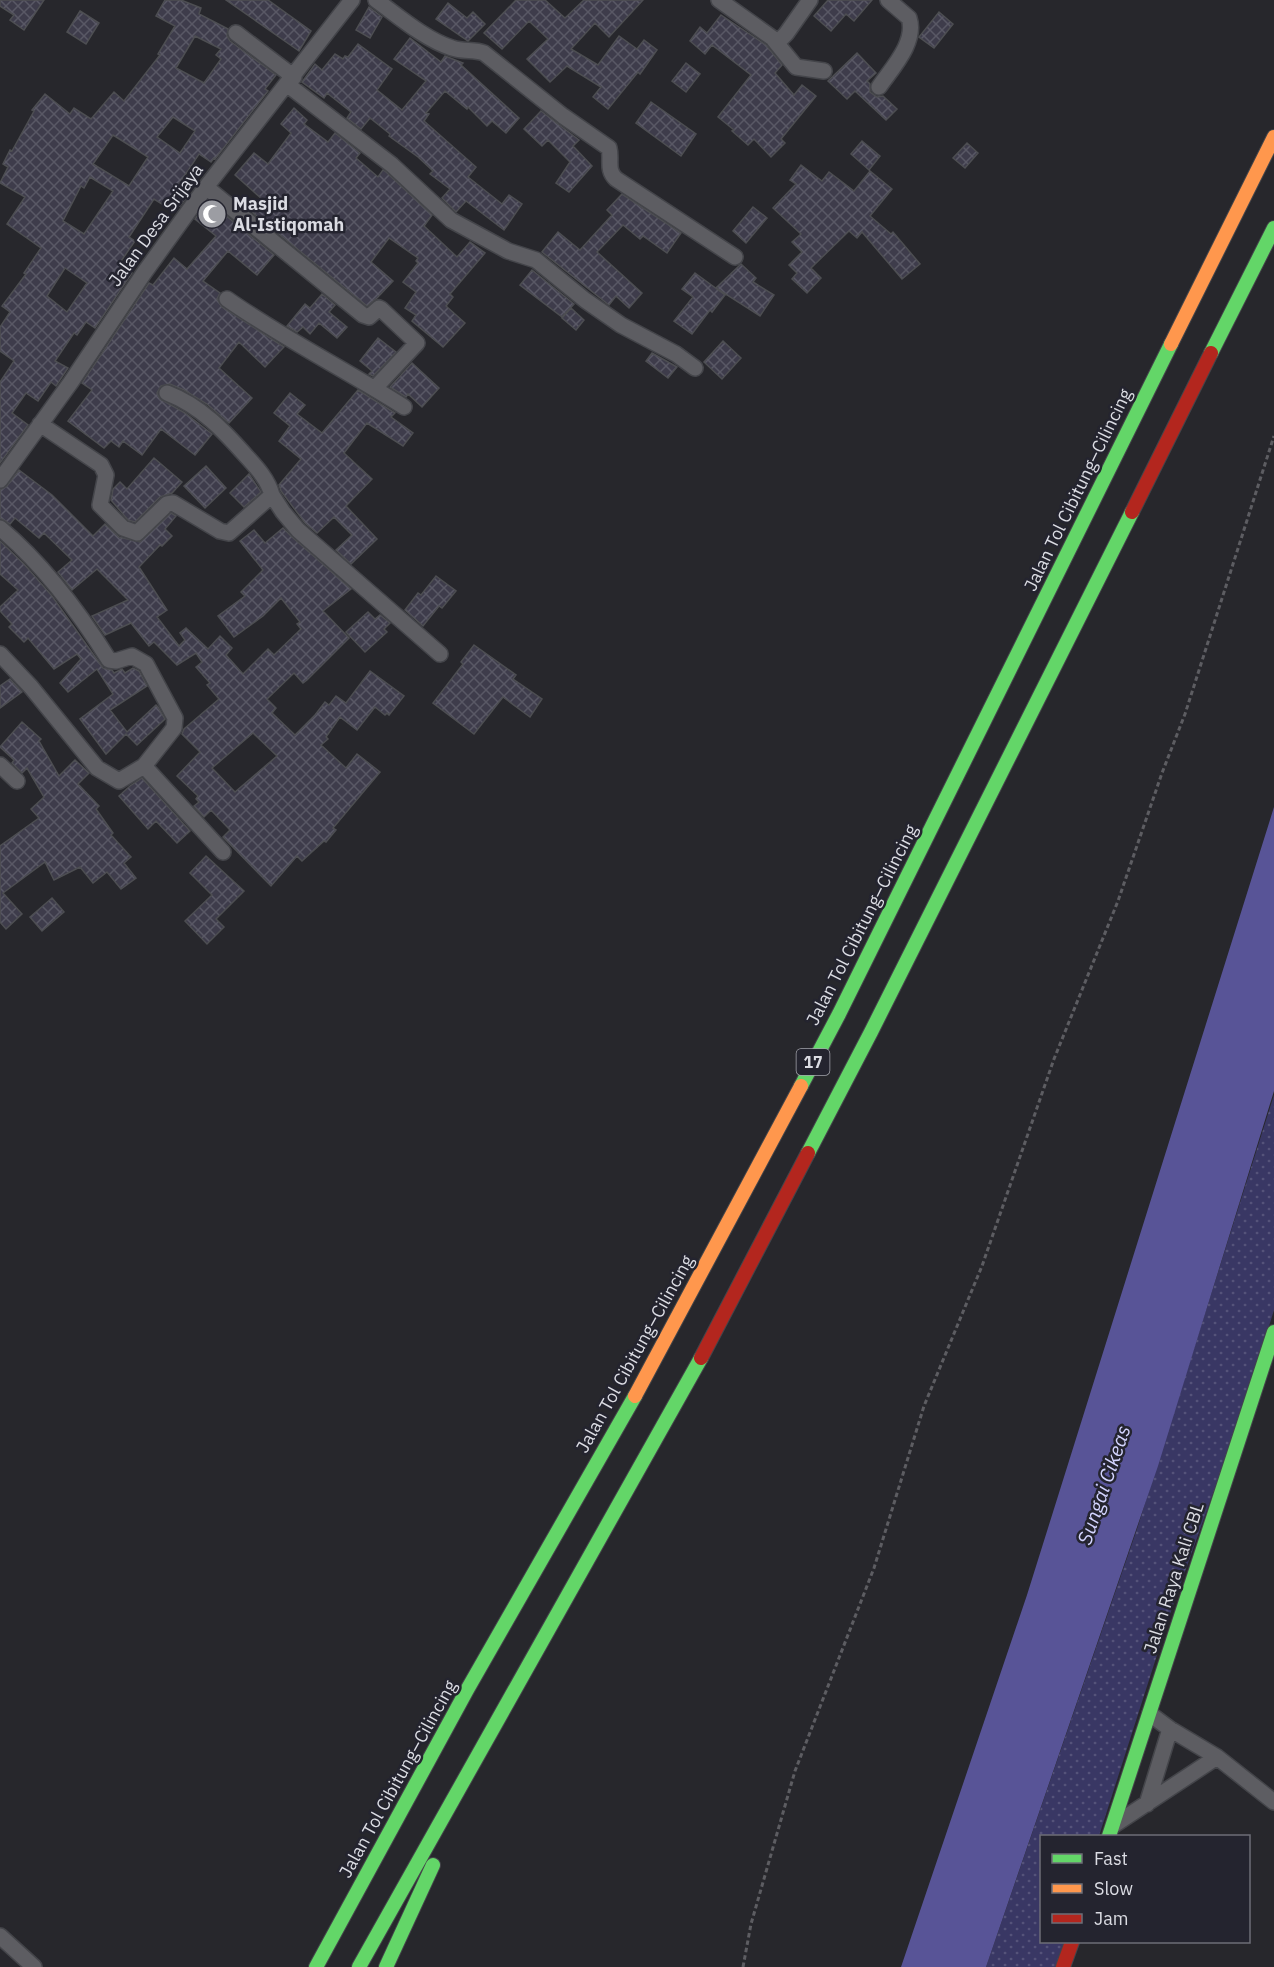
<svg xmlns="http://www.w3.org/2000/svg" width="1274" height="1967" font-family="'IBM Plex Sans',sans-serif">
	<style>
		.grass { fill: url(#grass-dots) }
		.water { fill: #585497 }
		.building { fill: url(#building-cross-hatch); stroke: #4d4e52; stroke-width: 1.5; fill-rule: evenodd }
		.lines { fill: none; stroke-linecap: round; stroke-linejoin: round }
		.street-casing { stroke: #44454a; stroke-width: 18 }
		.fast-casing { stroke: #44454a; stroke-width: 16 }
		.slow-casing { stroke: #44454a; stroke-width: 16 }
		.jam-casing { stroke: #44454a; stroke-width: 16 }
		.path { stroke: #5d5d62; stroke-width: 3; stroke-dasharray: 4.5 3; stroke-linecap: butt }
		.street { stroke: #5d5d62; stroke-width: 15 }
		.fast { stroke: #63d668; stroke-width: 14 }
		.slow { stroke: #ff974d; stroke-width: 14 }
		.jam { stroke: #b3261e; stroke-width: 14 }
		.labels { text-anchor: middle; stroke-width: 5; stroke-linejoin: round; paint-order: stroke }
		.shield { fill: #24242f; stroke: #a4a5ad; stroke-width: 1.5 }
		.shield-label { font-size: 16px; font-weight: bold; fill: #dbdce3 }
		.poi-label { font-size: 18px; font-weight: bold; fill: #dbdce3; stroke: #24242f; text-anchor: start }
		.street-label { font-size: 18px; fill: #dbdce3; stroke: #24242f }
		.water-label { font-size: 20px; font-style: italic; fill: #d3d4fe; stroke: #24242f }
	</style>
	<defs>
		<pattern id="grass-dots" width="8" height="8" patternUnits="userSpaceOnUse" patternTransform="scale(1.5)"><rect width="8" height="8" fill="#393764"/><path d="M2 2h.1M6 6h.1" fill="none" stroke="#55537a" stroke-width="1.8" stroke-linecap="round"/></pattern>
		<pattern id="building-cross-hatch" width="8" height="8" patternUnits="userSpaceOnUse" patternTransform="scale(1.5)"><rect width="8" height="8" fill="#3e3c4b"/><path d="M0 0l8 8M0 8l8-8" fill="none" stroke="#595865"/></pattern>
	</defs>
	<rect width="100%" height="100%" fill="#27272c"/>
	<!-- grass -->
	<path class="grass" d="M1274,1095v215l-32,103 -68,189 -75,234h-57v106h23l-8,25h-71l151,-438z"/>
	<!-- water -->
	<path class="water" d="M1274,807v284l-116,375 -172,501h-85l126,-372z"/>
	<!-- building -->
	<path class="building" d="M0,0h44l-20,30 -14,-10 4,-5 -14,-9z
		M165,0h16l20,8 -2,6 29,15 -1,7 3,5 46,34 -11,14 3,2 -53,68 -1,-1 -3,4 -12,-8 -24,36 12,7 -7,9 -3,-2 -4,7 -19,-12 -25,38 6,4 -16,23 13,9 -37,55 -9,-6 -9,13 -3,-2 -19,28 13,7 -12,18 -5,-4 -13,19 -12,-8 -14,20 16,12 -28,38v-81l14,-21 -14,-10v-24l10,-15 -8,-6 24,-32 -2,-1 17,-25 -34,-24 18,-27 -25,-14 8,-16 -5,-3 7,-14 2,1 22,-40 -2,-1 13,-16 25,20 4,-6 17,11 23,-27 10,9 36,-46 -2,-1 17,-28 -19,-10zM195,36l26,13 -5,6 5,4 -17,24 -28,-15zM173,117l22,14 -15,22 -23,-16zM113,135l35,22 -19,29 -36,-22zM90,177l23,14 -29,43 -21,-13 18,-35 3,2zM65,268l22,15 -20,29 -20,-16z
		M226,0h42l43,31 -12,20z
		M516,0h29l20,18 19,-18h59l-34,37 -14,-14 -24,26 27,16 21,-29 18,13 7,-9 13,10 -17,24 -2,-2 -30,37 -15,-12 8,-10 -34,-21 -17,16 -23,-23 21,-20 -19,-18 -27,28 -18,-16z
		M828,0h44l-18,21 -8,-7 -15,17 -17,-15z
		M448,3l19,15 6,-6 12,12 -17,17 -32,-22z
		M369,7l13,10 -12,21 -14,-8z
		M80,11l19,12 -13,21 -19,-12z
		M939,12l14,12 -19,24 -15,-11z
		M721,15l45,30 16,20 -7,8 19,22 8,-10 14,11 -35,43 4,4 -14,14 -17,-18 -6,6 -16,-14 2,-1 -16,-13 33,-42 -39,-30 -7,9 -15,-13 10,-14 7,6z
		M410,38l31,24 4,-6 18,7 -2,2 58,53 -13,15 -14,-12 -5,5 -19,-19 -1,2 -22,-18 -19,22 3,1 -5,7 52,46 -8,10 34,27 7,-9 13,9 -18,26 -38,-29 -10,11 -14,-14 8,-9 -20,-15 3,-3 -15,-14 -29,-21 1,-2 -20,-16 -9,11 -14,-11 4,-6 -24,-19 -3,5 -22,-16 13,-18 7,6 13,-16 8,5 2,-3 3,1 10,-13 34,25 -15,21 25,20 24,-29 -32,-22z
		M857,53l19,20 -9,8 3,3v8l7,5 6,-1 14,13 -11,11 -31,-29 -8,8 -19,-18z
		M686,63l14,11 -14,18 -14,-11z
		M651,102l45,32 -15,22 -45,-33z
		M294,108l13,12 -3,4 24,18 7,-9 25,20 -4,5 22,19 5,-7 3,2 46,43 -8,11 33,31 13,-15 15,11 -35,41 3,3 -7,9 19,17 -22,24 -31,-26 4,-6 -11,-7 11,-16 -13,-10 15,-19 -2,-2 2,-3 -29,-20 -18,24 22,19 -16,17 -10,8 -115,-94 11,-12 -28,-25 19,-22 14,11 23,-31 -10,-9z
		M541,111l38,29 -6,6 19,20 -23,26 -13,-9 14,-21 -22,-22 -6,6 -18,-17z
		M862,141l18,15 -11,14 -18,-16z
		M967,143l11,10 -13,15 -12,-10z
		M801,165l21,16 7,-9 25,19 16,-20 22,18 -22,27 21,18 2,-2 27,32 -18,15 -40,-47 -5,6 -8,-7 -38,37 10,10 -14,15 -15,-14 5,-6 -8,-8 13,-13 -10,-10 9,-8 -28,-26 23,-24 -6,-4z
		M622,194l59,39 -14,20 -24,-17 -3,3 -17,-14 -26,27 45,41 -13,15 -13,-12 -7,9 -67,-53 16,-20 22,18 32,-35 -5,-5z
		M208,201l66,54 -17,20 -29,-24 -25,30 17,12 -3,6 5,8 62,40 -19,20 -26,-25 -20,26 33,30 -23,25 -22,-19 -23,-14 -14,-6 -9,2 -4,7 3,6 25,14 27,21 -17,21 -34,-26 -19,26 -19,-14 -4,6 -8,-6 -7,7 -36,-27 24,-31 -10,-7 67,-100 4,2 21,-27 13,11 29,-33 -21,-17z
		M753,207l14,11 -21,25 -13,-12z
		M741,264l15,14 -3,4 21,13 -14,21 -44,-28z
		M532,270l42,34 -12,13 -42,-32z
		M695,273l30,22 -13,17 -2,-2 -18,24 -18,-13 19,-24 -11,-8z
		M322,294l13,11 -6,7 18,15 -10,11 -18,-15 -9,11 -7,-7 -6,5 -10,-6 18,-22 5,4z
		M571,308l13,12 -8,10 -14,-12z
		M378,338l18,14 -23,24 -4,-2 3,-3 -12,-10z
		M723,341l18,17 -19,21 -18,-17z
		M652,353l25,14 -9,11 -22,-17z
		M412,363l27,25 -17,19 -14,-13 -2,3 -16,-10z
		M358,390l37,23 -4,4 22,16 -10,13 -36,-23 -23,30 28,26 -26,27 31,33 -26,25 -15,-14 16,-15 -18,-18 -17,16 -12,-10 -24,-32 -2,-6 22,-26 -22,-18 11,-15 -16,-13 16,-20 15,12 -8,9 25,19z
		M154,458l28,24 -10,11 -12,4 -25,25 -7,-2 -17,-20 2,-11 7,-7 7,7z
		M206,466l20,22 -21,20 -21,-22z
		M19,470l33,25 41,41 12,-12 14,13 21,5 31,-29 5,3 -11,13 7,7 -10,10 -2,-1 -21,22 28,43 -10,7 22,29 6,-6 -5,-7 6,-5 22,21 12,-13 12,12 -6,7 17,19 25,-25 6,6 27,-26 -4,-5 3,-2 -19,-24 -18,18 -29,21 -16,-21 27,-20 -4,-4 22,-22 -23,-29 14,-11 11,13 18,-15 9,9 59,52 -28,22 26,27 -42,42 -4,3 -9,-10 -27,26 9,9 -4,5 23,22 20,-20 10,-13 4,3 7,-9 10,7 24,-32 34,25 -15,19 -2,-2 -2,2 -10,-8 -18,23 -17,-13 -14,20 2,2 -7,6 25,23 11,-14 23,18 -47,56 3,2 -10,12 -2,-1 -22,20 -5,-5 -26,30 -48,-49 7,-7 -19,-20 -7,7 -10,-11 5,-4 -3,-3 2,-3 -21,-20 23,-24 -18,-18 2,-5 35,-30 -12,-14 3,-2 -14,-16 6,-5 -6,-9 -19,12 -23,-23 -5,4 -18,-23 -26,12 -13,-19 36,-16 -31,-31 -25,21 -14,-18 14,-12 -28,-27 -5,5 -24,-20 -5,6 -10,-6v-28l7,-4zM253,733l24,23 -42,36 -23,-24z
		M249,474l12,18 -17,15 -14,-14z
		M0,541l24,23 28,32 51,72 9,2 2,3 8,-4 3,4 8,-5 6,3 8,15 -37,24 17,22 29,-27 2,2 7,12 -28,26 -11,-11 -20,20 -26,-35 33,-25 -16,-25 -29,23 -8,-9 21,-24 -4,-5 -23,15 -26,-31 -4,4 -15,-15 3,-3 -12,-13v-4l18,-17 -18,-16z
		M436,576l20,15 -14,17 -3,-2 -16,20 -18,-16 13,-17 3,2z
		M368,612l7,7 5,-4 10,8 -6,6 3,3 -22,20 -19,-20z
		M474,645l42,30 -3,4 29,20 -12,18 -27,-20 -29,37 -41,-31 30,-39 -2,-2z
		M10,679l12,13 -22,16v-22z
		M22,722l19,17 -2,2 20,35 16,-16 14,13 -11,11 21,22 -3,3 17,24 -2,2 20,22 -7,6 12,15 -15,11 -14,-17 -14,11 -13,-16 -26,13 -9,-18 -42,31 19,21 -16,15 -6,-7v-76l39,-28 -8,-9 13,-12 -17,-29 -5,5 -10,-10 2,-3 -14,-13z
		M142,778l48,53 -13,12 -21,-22 -8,8 -29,-33 11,-10z
		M206,856l38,35 -28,28 8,8 -17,17 -22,-23 27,-26 -22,-22z
		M52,898l12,14 -22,19 -12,-14z"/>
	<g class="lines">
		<!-- street casing -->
		<g class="street-casing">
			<path id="street" d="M376,0c22,16 50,40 76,48 11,4 22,1 32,5l79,63 46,32c3,11 -3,22 7,31l119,78
				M719,0l59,42 8,-8 24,-34
				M236,33l58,44
				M774,40l22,27 28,4
				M288,85l104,80 59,55 57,31 28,9 49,40 36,25 55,29 19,14
				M879,87c13,-19 38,-45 30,-69l-21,-18
				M206,187l157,128 6,2 10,-9 2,1 36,34 -42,45
				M227,299c57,40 119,71 177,108
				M40,424l61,41 5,10 -6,30 23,23 14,5 30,-29 6,-1 47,28 9,2 43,-38c-4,-15 -15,-27 -25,-38 -23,-26 -46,-51 -80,-64
				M0,480l71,-98 73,-109 62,-86 146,-187
				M272,495l11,17 15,18 142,124
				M0,528c44,37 79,84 109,132l7,1 16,-5 14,8 29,54 -1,10 -30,38 -25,15 -22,-13 -66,-81 -31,-33
				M0,765l17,16
				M144,766l79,86
				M1150,1714l20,15 47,28 57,45
				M1147,1804l23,-75
				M1114,1825l103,-68
				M0,1936l34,31"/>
		</g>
		<!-- fast casing -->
		<g class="fast-casing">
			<path id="fast" d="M1211,353l63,-125
				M801,1086l38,-72 332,-670
				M808,1153l63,-121 261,-520
				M1109,1836l165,-504
				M316,1967l151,-277 168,-294
				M359,1967l342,-609
				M386,1967l47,-102"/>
		</g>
		<!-- slow casing -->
		<g class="slow-casing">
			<path id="slow" d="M1171,344l103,-207
				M635,1396l166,-310"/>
		</g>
		<!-- jam casing -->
		<g class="jam-casing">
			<path id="jam" d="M1132,512l79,-159
				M701,1358l107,-205
				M1063,1967l9,-25"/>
		</g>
		<!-- path -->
		<path class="path" d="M743,1967l8,-43 44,-153 79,-203 50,-162 58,-140 72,-207 64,-158 44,-128 23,-59 89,-278"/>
		<!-- street -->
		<use href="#street" class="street"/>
		<!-- fast -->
		<use href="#fast" class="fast"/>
		<!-- slow -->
		<use href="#slow" class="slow"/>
		<!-- jam -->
		<use href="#jam" class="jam"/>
	</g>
	<!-- icons -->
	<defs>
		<g id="mosque-disc" transform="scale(1.5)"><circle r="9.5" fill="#9c9da3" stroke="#24242f"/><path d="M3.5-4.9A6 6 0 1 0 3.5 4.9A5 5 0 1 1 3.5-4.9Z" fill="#fff"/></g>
	</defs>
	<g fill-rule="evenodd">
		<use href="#mosque-disc" x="212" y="214"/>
	</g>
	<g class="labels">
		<!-- shield labels -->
		<rect class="shield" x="796.5" y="1049" width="33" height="26" rx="4.5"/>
		<g class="shield-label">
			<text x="813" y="1068">17</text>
		</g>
		<!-- poi labels -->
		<g class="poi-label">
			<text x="233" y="210">Masjid<tspan x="233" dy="21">Al-Istiqomah</tspan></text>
		</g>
		<!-- street labels -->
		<g class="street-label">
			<text transform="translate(156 225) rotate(-54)" y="6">Jalan Desa Srijaya</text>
			<text transform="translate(1078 490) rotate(-64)" y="6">Jalan Tol Cibitung–Cilincing</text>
			<text transform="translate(862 925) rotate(-63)" y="6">Jalan Tol Cibitung–Cilincing</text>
			<text transform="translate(635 1354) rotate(-61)" y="6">Jalan Tol Cibitung–Cilincing</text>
			<text transform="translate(1174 1578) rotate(-72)" y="6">Jalan Raya Kali CBL</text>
			<text transform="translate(398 1779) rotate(-61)" y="6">Jalan Tol Cibitung–Cilincing</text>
		</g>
		<!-- water labels -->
		<g class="water-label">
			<text transform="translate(1104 1485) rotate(-71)" y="7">Sungai Cikeas</text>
		</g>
	</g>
	<!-- legend -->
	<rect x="1040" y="1835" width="210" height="108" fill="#24242f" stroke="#6d6e77" stroke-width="1.5"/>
	<rect x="1052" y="1854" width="30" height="9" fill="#63d668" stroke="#6d6e77" stroke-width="1.5"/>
	<text x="1094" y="1865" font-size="18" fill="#dbdce3">Fast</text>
	<rect x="1052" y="1884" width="30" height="9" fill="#ff974d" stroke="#6d6e77" stroke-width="1.5"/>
	<text x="1094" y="1895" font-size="18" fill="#dbdce3">Slow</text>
	<rect x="1052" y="1914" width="30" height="9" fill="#b3261e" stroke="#6d6e77" stroke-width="1.5"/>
	<text x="1094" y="1925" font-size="18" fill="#dbdce3">Jam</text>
</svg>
